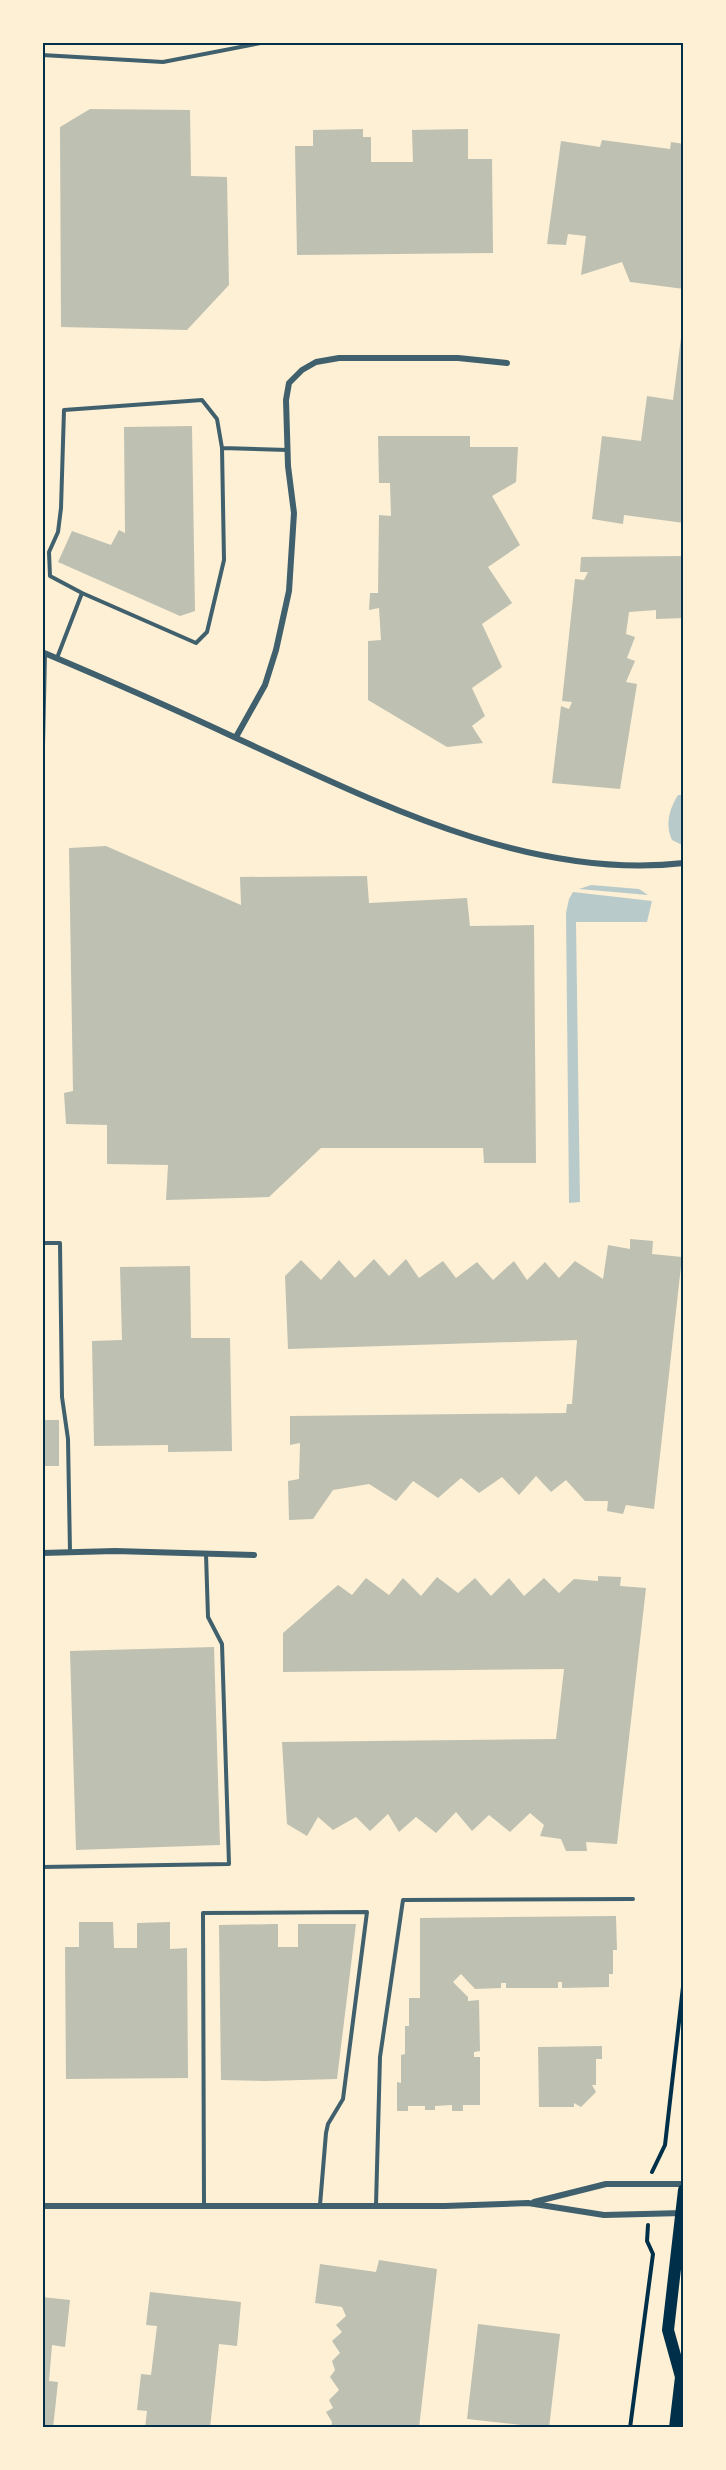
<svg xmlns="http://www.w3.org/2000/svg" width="726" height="2470" font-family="Manrope,sans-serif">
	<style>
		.green { fill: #b9caca }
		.building { fill: #bec0b2 }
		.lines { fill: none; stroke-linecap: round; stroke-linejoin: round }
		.path { stroke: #003049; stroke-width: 4 }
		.service { stroke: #3f606c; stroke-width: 4 }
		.minor { stroke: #3f606c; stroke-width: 6 }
		.secondary { stroke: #003049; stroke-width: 12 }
		.neatline { fill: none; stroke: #003049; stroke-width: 2 }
	</style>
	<rect width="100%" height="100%" fill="#fdf0d5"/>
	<!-- green -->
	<path class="green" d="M678,795h5l1,51 -12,-6c-7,-14 -3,-31 6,-45z
		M591,885l48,4 9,6 -69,-6z
		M573,892l79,9 -5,21h-71l4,280 -11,1 -3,-290 3,-14z"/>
	<!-- building -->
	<path class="building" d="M90,109l100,1 1,66 36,1 2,108 -42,45 -126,-3 -1,-200z
		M363,129v8h8v25h42l-1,-32 56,-1v30h24l1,94 -196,2 -2,-109h18v-16z
		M602,140l68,9 1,-7 13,2v145l-54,-7 -8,-20 -41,13 5,-39 -18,-2 -2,11 -19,-1 14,-103 39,6z
		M683,322l1,201 -60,-8 -1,9 -31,-5 10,-83 39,5 6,-45 26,4z
		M192,426l3,185 -15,5 -122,-54 14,-31 39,14 8,-15 6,3 -1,-106z
		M378,436h92v11h48l-2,35 -24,14 28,49 -32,22 24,36 -30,21 20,43 -30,21 13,28 -13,10 11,17 -36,4 -79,-47v-59l13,-1 -2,-32 -10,2 1,-17h8l1,-78 12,1 -1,-33h-11z
		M684,556v62l-28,1v-9l-27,2 -3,22 9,3 -8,21 8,3 -9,21 11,2 -17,105 -68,-6 9,-77 8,3 3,-7 -10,-1 13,-122 9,1 4,-8h-8l1,-15z
		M106,846l135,59 -1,-28 127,-1 2,27 98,-5 3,28 64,-1 2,238h-52l-1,-15h-162l-52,49 -103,3 2,-35 -61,-1v-39l-41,-1 -2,-31 9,-2 -4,-243z
		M630,1239l23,2 -1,13 30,3 -28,252 -28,-4 -3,9 -16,-3 1,-10h-23l-19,-21 -15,12 -15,-16 -17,19 -17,-18 -23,16 -18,-15 -23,20 -25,-17 -17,20 -27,-17 -36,6 -20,29 -24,1 -1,-39 11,-2 1,-36 -10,2v-29l276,-3 1,-9h5l5,-64 -289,9 -3,-73 16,-16 20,20 18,-20 16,18 19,-19 15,17 17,-17 13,19 24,-17 13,17 21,-16 16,18 21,-19 13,19 18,-18 14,16 16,-17 28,18 5,-34 22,4z
		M190,1266l1,72h39l2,113 -64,1v-7l-74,1 -2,-105 30,-1 -2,-73z
		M42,1420h17v46h-17z
		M598,1576l23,1 -1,9 26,2 -29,256 -31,-2 1,9h-21l-5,-12 -21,-3 4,-11 -14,-12 -20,19 -21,-17 -17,16 -16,-19 -20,21 -20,-16 -17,15 -11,-18 -18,17 -14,-14 -23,13 -15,-13 -11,19 -20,-12 -5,-82 274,-3 8,-70 -281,3v-39l55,-48 14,10 14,-17 23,17 14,-17 18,18 16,-19 21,16 17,-15 16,18 18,-18 15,18 20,-18 15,15 15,-14 24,2z
		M214,1647l6,198 -144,5 -6,-199z
		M616,1916l1,34h-4v24h-4v13l-47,1v-6h-4v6h-52v-5h-5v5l-26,1 -14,-15 -8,8 15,15v4l11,-1 1,51 -6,1v5h6v48h-17v6h-11v-6l-17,1v4h-10v-4h-17v5h-11v-29l4,1v-28l4,-1v-28h4v-28h11v-80z
		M79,1922h34l1,26h23v-25l33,-1v27l17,-1 1,130 -122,1 -1,-132h14z
		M278,1924v23h20v-23h58l-19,155 -72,2 -44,-1 -2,-155z
		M602,2046v13h-6v26h-4l4,7 -15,15 -7,-4v4h-35l-1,-60z
		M379,2260l58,9 -18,159h-88l1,-6 -6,-10 7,-4 -4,-8 10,-10 -9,-13 5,-7 -3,-9 8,-8 -8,-12 10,-9 -6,-7 10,-9 -4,-9 -27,-4 5,-39 56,8z
		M150,2292l91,10 -4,44 -18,-2 -9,84h-65l2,-17 -10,-1 4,-36 10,1 6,-49 -11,-1z
		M42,2297l28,3 -5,47 -13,-2 -3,36 9,1 -5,46h-11z
		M478,2324l82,10 -11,94 -82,-9z"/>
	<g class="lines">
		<!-- path -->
		<path class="path" d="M652,2172l13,-27 19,-167
			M630,2428l23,-174 -6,-13 1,-16"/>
		<!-- service -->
		<path class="service" d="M42,55l121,7 103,-20
			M82,593l-32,-17 -1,-24 9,-20 3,-24 3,-98 138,-10 15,19 5,29
			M57,658l25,-65 114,50 11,-11 17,-72 -2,-112 66,2
			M42,791l3,-137
			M42,1243h18l2,154 6,42 2,113
			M42,1867l187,-3 -7,-220 -14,-27 -2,-63
			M376,2205l4,-148 23,-157 230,-1
			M204,2206l-1,-293 164,-1 -24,187 -15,25 -2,9 -6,72"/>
		<!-- minor -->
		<path class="minor" d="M42,652c64,27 128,55 192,85 138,63 293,144 450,126
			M236,737l29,-52 11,-35 13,-59 5,-78 -6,-47 -2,-66 3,-17 13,-13 14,-8 23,-4h119l49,5
			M42,1553l73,-2 139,4
			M534,2202l72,-18h78
			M42,2206h403l83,-3 76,12 79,-2"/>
		<!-- secondary -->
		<path class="secondary" d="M675,2428l6,-51 -13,-47 16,-140"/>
	</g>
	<!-- border -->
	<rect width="726" height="2470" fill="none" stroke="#fdf0d5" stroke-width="87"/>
	<rect x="44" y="44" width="638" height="2382" class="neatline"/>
</svg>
